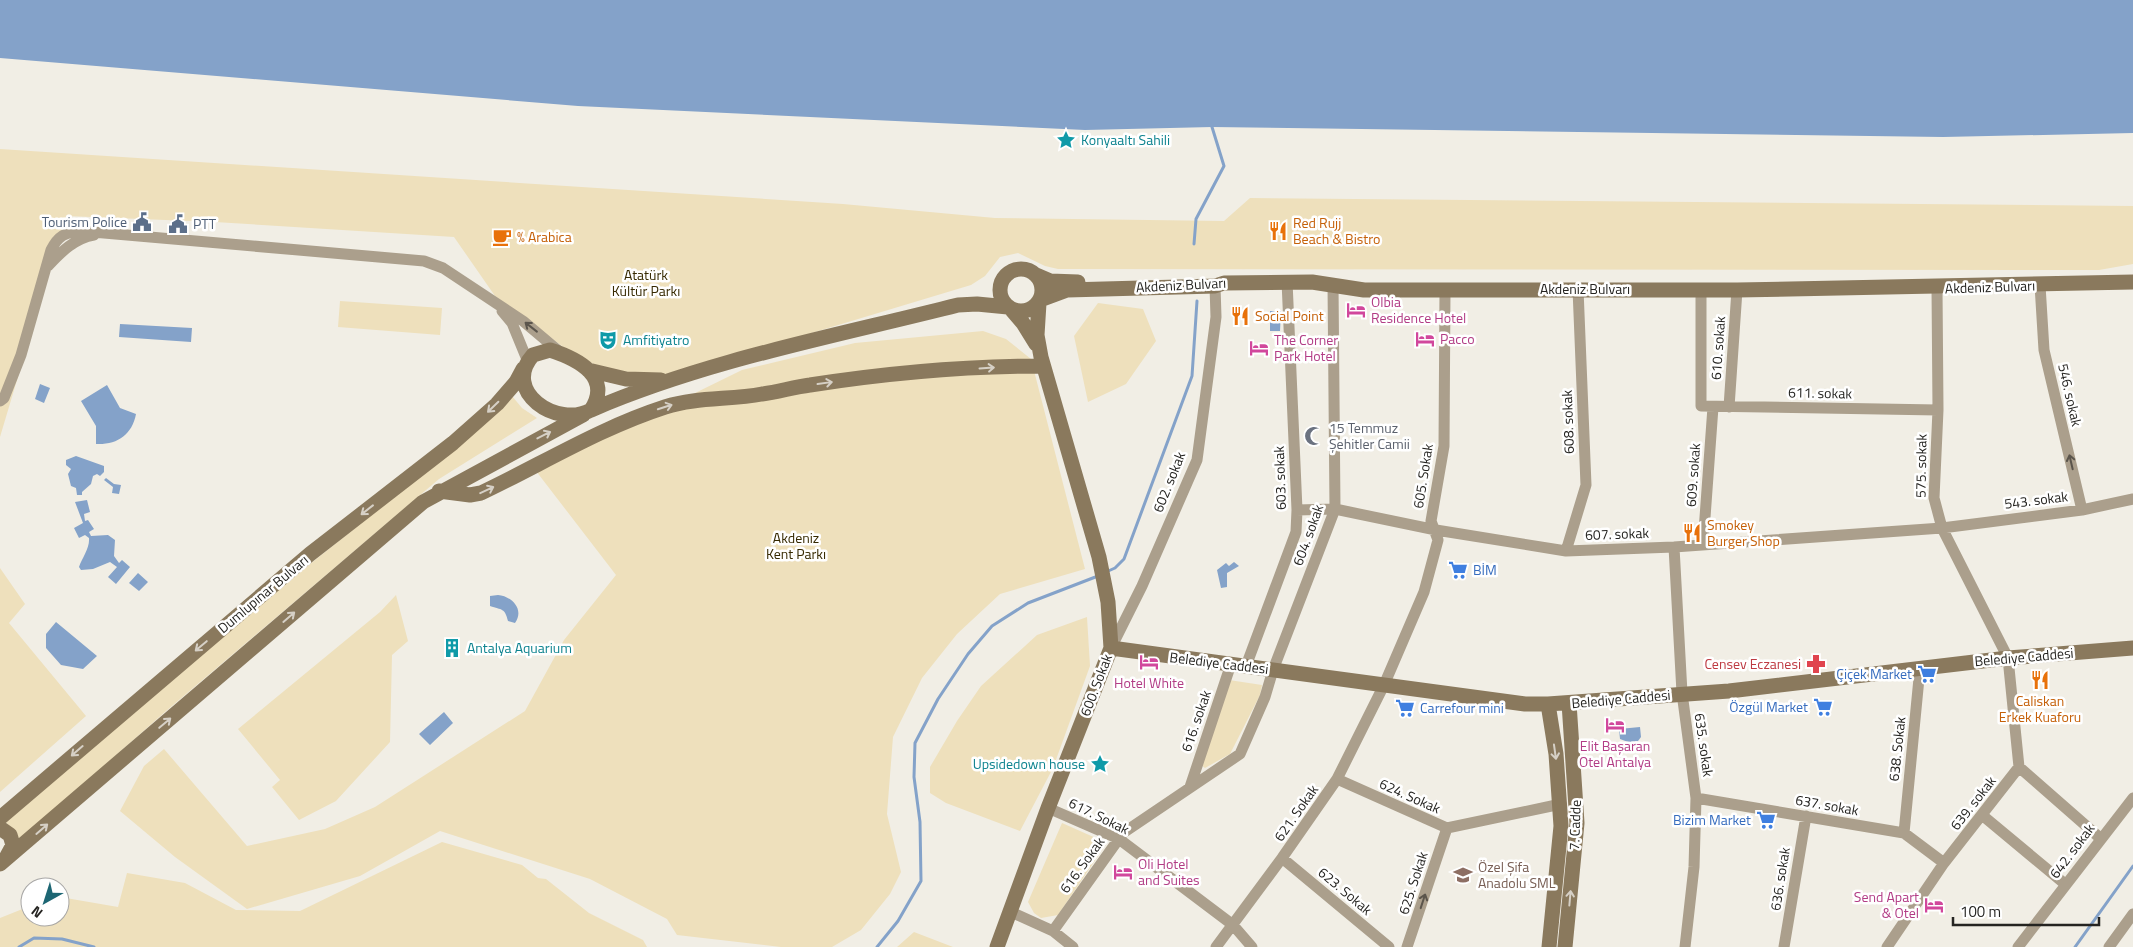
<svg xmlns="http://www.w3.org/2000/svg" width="2133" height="947" font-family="'Titillium Web',sans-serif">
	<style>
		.green { fill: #eee0bc }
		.water { fill: #84a2c9 }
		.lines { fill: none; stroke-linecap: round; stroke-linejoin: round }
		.stream { stroke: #84a2c9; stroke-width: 3 }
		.street { stroke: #ab9f8c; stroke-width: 11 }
		.secondary { stroke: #8a795d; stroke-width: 15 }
		.oneway { stroke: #5b554c }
		.oneway2 { stroke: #d6d0c6 }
		.labels { text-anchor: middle; stroke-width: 5; stroke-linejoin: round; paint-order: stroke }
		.culture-label { font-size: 14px; fill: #0d838f; stroke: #fff; text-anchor: start }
		.service-label { font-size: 14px; fill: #4e5e75; stroke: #fff; text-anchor: end }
		.food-label { font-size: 14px; fill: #c56008; stroke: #fff; text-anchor: start }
		.park-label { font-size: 14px; fill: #362901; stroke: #fff }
		.street-label { font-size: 14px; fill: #252421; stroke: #fff }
		.hotel-label { font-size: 14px; fill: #b23c85; stroke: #fff; text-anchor: start }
		.worship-label { font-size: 14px; fill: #5b616d; stroke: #fff; text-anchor: start }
		.shop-label { font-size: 14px; fill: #366cbe; stroke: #fff; text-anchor: end }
		.health-label { font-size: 14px; fill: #be3a42; stroke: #fff; text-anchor: end }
		.education-label { font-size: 14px; fill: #785e54; stroke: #fff; text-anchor: start }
	</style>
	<rect width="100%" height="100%" fill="#f1eee5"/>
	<!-- green -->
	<path class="green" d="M0,149l843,55 152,14 229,3 26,-23 883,8v58l-34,6 -1041,-1 -13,-3 -27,-13 -18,4 -15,19 -14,9 -279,84 -28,6 -59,-5 -35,-18 -75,-56 -41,-59 -239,-15 -149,-6 -66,221z
		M340,301l102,7 -2,27 -102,-8z
		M1098,303l45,6 13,32 -30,43 -38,18 -14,-66z
		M983,331l23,8 25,20 54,210 -85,25 -43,40 -35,44 -29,59 -6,77 14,58 -11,22 -29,36 -29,17h-51l-104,-12 -10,-16 -77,-40 -150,-48 -80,45 -113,33 -72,-52 -55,-46 24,-45 20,-17 83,97 78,-17 50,-22 150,-96 39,-71 52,-65 -80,-104 206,-101 113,-27z
		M512,396l10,12 15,10 -98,61 -274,233 -145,128 -16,-20 275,-231 173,-139z
		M0,568l25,36 -16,19 77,93 -86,76z
		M396,595l12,46 -16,14 -2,87 -54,59 -37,19 -27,-33 8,-7 -42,-51 142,-117z
		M1087,617l3,49 -37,102 -33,63 -74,-28 -16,-10v-26l27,-46 24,-35 56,-51z
		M1229,680l33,5 -2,10 -30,59 -25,14 -4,-3z
		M1062,823l45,20 -49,72 -17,3 -7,-5 -6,-11z
		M442,842l80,23 16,13 8,1 43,34 54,27 4,7h-647v-29l30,-12v11h30v-20l58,10 9,-34 58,10 51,27 64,1z
		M914,932l39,15h-56z"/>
	<!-- water -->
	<path class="water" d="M0,0h2133v133l-190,4 -731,-10 -127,3 -507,-24 -578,-48z
		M1270,311h11l-1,20h-10z
		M120,324l72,4 -1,14 -72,-5z
		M40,384l10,4 -6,15 -9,-4z
		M107,385l13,23 16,6c-4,21 -19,31 -40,30v-18l-15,-25z
		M76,456l28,10v6l-4,4 -3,-2 -4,2 -2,8 -9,8v3h-5l-1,-7 -5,-2 -3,-12 3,-5 -5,-4v-5z
		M106,478l8,6 7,1 -2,9 -7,-1 1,-6 -9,-7z
		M87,500l3,12 -6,2 1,7 3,-1 6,9 -5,3 2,4 17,-1 7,5 -1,16 5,7 3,-3 8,7 -14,17 -8,-7 9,-10 -7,-5 -17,7 -12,1 -2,-3c3,-9 11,-19 10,-29l-4,-3 -6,3 -5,-10 9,-5 -8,-21z
		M1234,562l5,4 -12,7v14l-6,1 -4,-18 9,-7 3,3z
		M138,573l10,9 -9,9 -10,-8z
		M498,595c13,1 27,14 17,28l-7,-2c-3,-13 -6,-11 -18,-15v-10z
		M56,622l41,34 -14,13 -22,-4 -15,-17v-14z
		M444,712l9,11 -23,22 -11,-11z
		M1640,727l1,10 -3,4 -10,1 -8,-3 -1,-10z"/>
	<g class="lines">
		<!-- stream -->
		<path class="stream" d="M1194,244l2,-25 28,-53 -12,-39
			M1106,572l9,-4 9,-9 68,-183 5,-75
			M19,947l15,-9 28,1 32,8
			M877,947l21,-26 23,-40 -1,-59 -6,-45 1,-34 23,-44 30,-45 24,-28 36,-23 70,-27
			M2075,947l58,-81"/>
		<!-- street -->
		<path class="street" d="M48,266c13,-14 27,-28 46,-31
			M2040,285l4,65 38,160
			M1701,289v117l237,4
			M502,311l10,12 16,39
			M0,401l4,-3 17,-43 30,-105c7,-14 14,-18 30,-19l343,30 19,7 80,53 38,32
			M1729,407l8,-117
			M1297,510l38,-1 101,21 130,21 108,-4 268,-19 140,-18 51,-11
			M1703,545l10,-138
			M1674,547l8,146 14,105 -2,69 -9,80
			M1566,551l20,-66 -8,-196
			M1112,646l30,-60 55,-126 19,-143 -1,-31
			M1246,666l50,-134 1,-22 -10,-229
			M2019,767l81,71
			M1337,779l110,49 114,-24
			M1190,787l41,-123
			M1696,798l208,35 40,30
			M1048,808l71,31 114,86 19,22
			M1982,815l83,69
			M1904,833l16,-165
			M1282,858l107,89
			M1009,911l44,20 20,16
			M1053,931l70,-98 117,-79 25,-57 8,-27 62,-161 -2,-225
			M1216,947l66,-89 55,-79 47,-94 40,-93 14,-52 -7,-19 13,-75 1,-156
			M1407,947l40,-119
			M1784,947l22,-131
			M1887,947l57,-84 75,-96 -11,-109 -66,-130 -8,-30 4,-88 -1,-122
			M2018,947l115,-149
			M2109,947l24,-33"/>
		<!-- secondary -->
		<path class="secondary" d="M1000 290a21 21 0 1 1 42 0a21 21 0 1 1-42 0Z
			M1036,275l14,6 28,1
			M1040,300l27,-10 148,-4 9,-3 88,-1 52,8h373l396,-8
			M1011,309l12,14 13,21
			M550,350c28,9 63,27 41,60 -34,19 -90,-19 -58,-55z
			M588,370l38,9 35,1
			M591,410c116,-50 245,-74 367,-105l19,-1 31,3
			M439,491l31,4 11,-2c61,-29 119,-65 184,-86 31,-10 65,-7 97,-13 16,-2 32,-7 48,-9 77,-12 156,-19 233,-19
			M1111,648l414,56h23l181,-13 279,-33 125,-10
			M1548,704l8,50 5,72 -12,121
			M0,818l310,-264 143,-111 44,-39 19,-22 7,-13
			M0,828l10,7 3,10 -7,13
			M0,864l423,-362 160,-87
			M997,947l51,-139 63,-160 -3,-46 -9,-45 -58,-200 -4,-22 2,-32
			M1565,947l12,-124 -8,-120"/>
	</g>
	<!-- one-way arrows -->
	<defs><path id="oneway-shaft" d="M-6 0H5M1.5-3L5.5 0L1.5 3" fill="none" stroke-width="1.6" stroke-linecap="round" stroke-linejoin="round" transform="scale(1.25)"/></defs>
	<g class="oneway">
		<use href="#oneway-shaft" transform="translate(531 327) rotate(-142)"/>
		<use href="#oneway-shaft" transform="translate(2071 462) rotate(-103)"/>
		<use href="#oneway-shaft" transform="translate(1423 901) rotate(-72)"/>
	</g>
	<g class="oneway2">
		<use href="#oneway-shaft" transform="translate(987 368) rotate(-4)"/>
		<use href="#oneway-shaft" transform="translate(825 383) rotate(-8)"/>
		<use href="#oneway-shaft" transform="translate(493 407) rotate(136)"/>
		<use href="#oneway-shaft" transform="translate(665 407) rotate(-18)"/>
		<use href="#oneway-shaft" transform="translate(544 435) rotate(-27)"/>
		<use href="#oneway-shaft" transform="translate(487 490) rotate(-25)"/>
		<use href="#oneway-shaft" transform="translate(367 510) rotate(142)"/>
		<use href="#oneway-shaft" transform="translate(289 617) rotate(-41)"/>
		<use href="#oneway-shaft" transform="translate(201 646) rotate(140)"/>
		<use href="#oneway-shaft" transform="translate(165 723) rotate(-40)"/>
		<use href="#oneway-shaft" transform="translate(77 751) rotate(139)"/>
		<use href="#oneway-shaft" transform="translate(1555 752) rotate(82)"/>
		<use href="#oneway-shaft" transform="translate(42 829) rotate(-41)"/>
		<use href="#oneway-shaft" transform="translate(1570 898) rotate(-85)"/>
	</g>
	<!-- icons -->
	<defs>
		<g id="sight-bare" transform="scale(1.5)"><path d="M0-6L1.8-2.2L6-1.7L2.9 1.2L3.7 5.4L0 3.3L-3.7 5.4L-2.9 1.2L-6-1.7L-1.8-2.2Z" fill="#0f9aa8" stroke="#fff" stroke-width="2.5" paint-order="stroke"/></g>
		<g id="civic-bare" transform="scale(1.5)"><path d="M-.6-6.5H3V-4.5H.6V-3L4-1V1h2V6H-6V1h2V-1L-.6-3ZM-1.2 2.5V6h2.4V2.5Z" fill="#5c6f8a" stroke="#fff" stroke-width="2.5" paint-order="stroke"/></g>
		<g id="restaurant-bare" transform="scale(1.5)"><path d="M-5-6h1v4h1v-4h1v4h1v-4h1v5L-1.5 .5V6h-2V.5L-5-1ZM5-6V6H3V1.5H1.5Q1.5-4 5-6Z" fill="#e8710a" stroke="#fff" stroke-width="2.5" paint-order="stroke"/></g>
		<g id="cafe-bare" transform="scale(1.5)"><path d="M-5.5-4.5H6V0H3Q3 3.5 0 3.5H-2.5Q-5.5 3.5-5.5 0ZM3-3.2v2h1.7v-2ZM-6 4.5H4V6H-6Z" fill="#e8710a" stroke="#fff" stroke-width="2.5" paint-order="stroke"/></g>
		<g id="hotel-bare" transform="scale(1.5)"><path d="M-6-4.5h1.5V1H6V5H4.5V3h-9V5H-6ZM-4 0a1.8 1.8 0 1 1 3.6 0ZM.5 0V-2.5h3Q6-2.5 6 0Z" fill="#d1479c" stroke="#fff" stroke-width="2.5" paint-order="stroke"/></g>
		<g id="theatre-bare" transform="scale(1.5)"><path d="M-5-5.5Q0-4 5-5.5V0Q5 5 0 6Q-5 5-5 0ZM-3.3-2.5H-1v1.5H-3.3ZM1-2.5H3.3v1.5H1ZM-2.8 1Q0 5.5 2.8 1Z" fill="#0f9aa8" stroke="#fff" stroke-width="2.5" paint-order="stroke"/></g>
		<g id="mosque-bare" transform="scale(1.5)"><path d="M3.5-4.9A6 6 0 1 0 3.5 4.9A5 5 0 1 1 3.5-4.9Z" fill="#6b7280" stroke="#fff" stroke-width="2.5" paint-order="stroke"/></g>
		<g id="supermarket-bare" transform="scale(1.5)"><path d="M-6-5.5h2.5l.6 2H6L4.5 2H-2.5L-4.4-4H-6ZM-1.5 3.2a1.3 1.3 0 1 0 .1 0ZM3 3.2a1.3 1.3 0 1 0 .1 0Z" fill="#3f7fe0" stroke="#fff" stroke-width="2.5" paint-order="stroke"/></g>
		<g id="building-bare" transform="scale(1.5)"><path d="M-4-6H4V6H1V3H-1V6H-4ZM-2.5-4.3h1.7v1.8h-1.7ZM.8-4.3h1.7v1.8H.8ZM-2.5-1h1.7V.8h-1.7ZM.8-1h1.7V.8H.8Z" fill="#0f9aa8" stroke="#fff" stroke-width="2.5" paint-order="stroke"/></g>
		<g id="pharmacy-bare" transform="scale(1.5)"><path d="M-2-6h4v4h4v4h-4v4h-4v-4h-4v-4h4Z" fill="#e0444e" stroke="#fff" stroke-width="2.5" paint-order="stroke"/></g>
		<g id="school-bare" transform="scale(1.5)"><path d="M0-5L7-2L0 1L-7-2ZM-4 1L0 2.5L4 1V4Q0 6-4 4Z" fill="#8d6e63" stroke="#fff" stroke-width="2.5" paint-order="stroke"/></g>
	</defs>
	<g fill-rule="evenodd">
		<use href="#sight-bare" x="1066" y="140"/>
		<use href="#civic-bare" x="142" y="222"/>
		<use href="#civic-bare" x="178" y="224"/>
		<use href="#restaurant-bare" x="1278" y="231"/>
		<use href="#cafe-bare" x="502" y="237"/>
		<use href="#hotel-bare" x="1356" y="310"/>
		<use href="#restaurant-bare" x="1240" y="316"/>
		<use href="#hotel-bare" x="1425" y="339"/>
		<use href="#theatre-bare" x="608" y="340"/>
		<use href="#hotel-bare" x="1259" y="348"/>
		<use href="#mosque-bare" x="1314" y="436"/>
		<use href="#restaurant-bare" x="1692" y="533"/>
		<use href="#supermarket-bare" x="1458" y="570"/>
		<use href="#building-bare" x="452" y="648"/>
		<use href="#hotel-bare" x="1149" y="662"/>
		<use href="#pharmacy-bare" x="1816" y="664"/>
		<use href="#supermarket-bare" x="1927" y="674"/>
		<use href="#restaurant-bare" x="2040" y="680"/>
		<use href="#supermarket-bare" x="1823" y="707"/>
		<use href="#supermarket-bare" x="1405" y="708"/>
		<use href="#hotel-bare" x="1615" y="725"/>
		<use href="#sight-bare" x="1100" y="764"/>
		<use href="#supermarket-bare" x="1766" y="820"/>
		<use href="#hotel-bare" x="1123" y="872"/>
		<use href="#school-bare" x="1463" y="875"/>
		<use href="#hotel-bare" x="1934" y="905"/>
	</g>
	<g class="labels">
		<!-- culture labels -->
		<g class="culture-label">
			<text x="1081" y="145">Konyaaltı Sahili</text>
			<text x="623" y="345">Amfitiyatro</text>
			<text x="467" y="653">Antalya Aquarium</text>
			<text x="1085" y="769" text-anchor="end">Upsidedown house</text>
		</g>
		<!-- service labels -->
		<g class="service-label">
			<text x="127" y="227">Tourism Police</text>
			<text x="193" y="229" text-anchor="start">PTT</text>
		</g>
		<!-- food labels -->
		<g class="food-label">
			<text x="1293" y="228">Red Rujj<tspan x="1293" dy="16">Beach &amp; Bistro</tspan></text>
			<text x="517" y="242">% Arabica</text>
			<text x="1255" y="321">Social Point</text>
			<text x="1707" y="530">Smokey<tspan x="1707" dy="16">Burger Shop</tspan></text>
			<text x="2040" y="706" text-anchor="middle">Caliskan<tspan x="2040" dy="16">Erkek Kuaforu</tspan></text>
		</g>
		<!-- park labels -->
		<g class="park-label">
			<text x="646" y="280">Atatürk<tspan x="646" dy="16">Kültür Parkı</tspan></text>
			<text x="796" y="543">Akdeniz<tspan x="796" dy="16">Kent Parkı</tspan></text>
		</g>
		<!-- street labels -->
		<g class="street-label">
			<text transform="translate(1181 285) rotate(-3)" y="5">Akdeniz Bulvarı</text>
			<text transform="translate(1990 287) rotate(-2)" y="5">Akdeniz Bulvarı</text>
			<text x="1585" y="294">Akdeniz Bulvarı</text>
			<text transform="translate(1718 348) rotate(-86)" y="5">610. sokak</text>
			<text transform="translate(1820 393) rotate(1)" y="5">611. sokak</text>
			<text transform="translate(2070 395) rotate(77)" y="5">546. sokak</text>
			<text transform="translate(1568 422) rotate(-92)" y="5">608. sokak</text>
			<text transform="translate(1921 466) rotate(-89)" y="5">575. sokak</text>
			<text transform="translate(1693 475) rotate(-86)" y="5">609. sokak</text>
			<text transform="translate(1423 476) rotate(-81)" y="5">605. Sokak</text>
			<text transform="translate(1280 478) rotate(-92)" y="5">603. sokak</text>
			<text transform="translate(1169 482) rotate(-68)" y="5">602. sokak</text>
			<text transform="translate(2036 500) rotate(-7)" y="5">543. sokak</text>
			<text transform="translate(1617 534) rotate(-2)" y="5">607. sokak</text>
			<text transform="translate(1308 535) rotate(-70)" y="5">604. sokak</text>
			<text transform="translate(263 594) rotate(-40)" y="5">Dumlupınar Bulvarı</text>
			<text transform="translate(2024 657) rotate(-5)" y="5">Belediye Caddesi</text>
			<text transform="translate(1219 663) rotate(7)" y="5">Belediye Caddesi</text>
			<text transform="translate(1096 685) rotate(-69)" y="5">600. Sokak</text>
			<text transform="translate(1621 699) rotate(-5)" y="5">Belediye Caddesi</text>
			<text transform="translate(1196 721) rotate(-71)" y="5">616. sokak</text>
			<text transform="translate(1704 745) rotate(82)" y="5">635. sokak</text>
			<text transform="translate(1897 749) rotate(-84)" y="5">638. Sokak</text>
			<text transform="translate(1410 796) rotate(24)" y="5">624. Sokak</text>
			<text transform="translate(1973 803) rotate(-52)" y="5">639. sokak</text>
			<text transform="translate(1827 805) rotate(10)" y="5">637. sokak</text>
			<text transform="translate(1296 813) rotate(-55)" y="5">621. Sokak</text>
			<text transform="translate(1099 816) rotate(26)" y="5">617. Sokak</text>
			<text transform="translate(1575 825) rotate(-88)" y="5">7. Cadde</text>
			<text transform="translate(2072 851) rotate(-53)" y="5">642. sokak</text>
			<text transform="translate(1082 865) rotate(-54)" y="5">616. Sokak</text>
			<text transform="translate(1780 879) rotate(-81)" y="5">636. sokak</text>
			<text transform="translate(1413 883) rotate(-72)" y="5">625. Sokak</text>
			<text transform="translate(1345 891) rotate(40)" y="5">623. Sokak</text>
		</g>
		<!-- hotel labels -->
		<g class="hotel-label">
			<text x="1371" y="307">Olbia<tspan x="1371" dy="16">Residence Hotel</tspan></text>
			<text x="1440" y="344">Pacco</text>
			<text x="1274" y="345">The Corner<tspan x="1274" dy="16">Park Hotel</tspan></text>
			<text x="1149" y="688" text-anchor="middle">Hotel White</text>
			<text x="1615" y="751" text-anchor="middle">Elit Başaran<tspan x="1615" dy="16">Otel Antalya</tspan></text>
			<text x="1138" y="869">Oli Hotel<tspan x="1138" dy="16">and Suites</tspan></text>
			<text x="1919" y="902" text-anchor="end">Send Apart<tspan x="1919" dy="16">&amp; Otel</tspan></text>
		</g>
		<!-- worship labels -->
		<g class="worship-label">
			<text x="1329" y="433">15 Temmuz<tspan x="1329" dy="16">Şehitler Camii</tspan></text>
		</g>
		<!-- shop labels -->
		<g class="shop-label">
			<text x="1473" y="575" text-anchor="start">BİM</text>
			<text x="1912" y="679">Çiçek Market</text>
			<text x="1808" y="712">Özgül Market</text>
			<text x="1420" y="713" text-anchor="start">Carrefour mini</text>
			<text x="1751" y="825">Bizim Market</text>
		</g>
		<!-- health labels -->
		<g class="health-label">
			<text x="1801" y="669">Censev Eczanesi</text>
		</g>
		<!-- education labels -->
		<g class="education-label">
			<text x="1478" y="872">Özel Şifa<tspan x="1478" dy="16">Anadolu SML</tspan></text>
		</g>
	</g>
	<!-- north arrow -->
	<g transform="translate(45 902) rotate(219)"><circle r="24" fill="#ffffff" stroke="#a8a7a6"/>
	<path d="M0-4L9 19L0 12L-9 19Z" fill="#1d6673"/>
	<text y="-8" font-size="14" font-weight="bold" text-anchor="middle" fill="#252421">N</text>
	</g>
	<!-- scale -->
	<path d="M1953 917v8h146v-8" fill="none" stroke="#252421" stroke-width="2.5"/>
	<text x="1960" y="917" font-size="15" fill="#252421" stroke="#ffffff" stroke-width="4" paint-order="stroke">100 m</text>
</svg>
